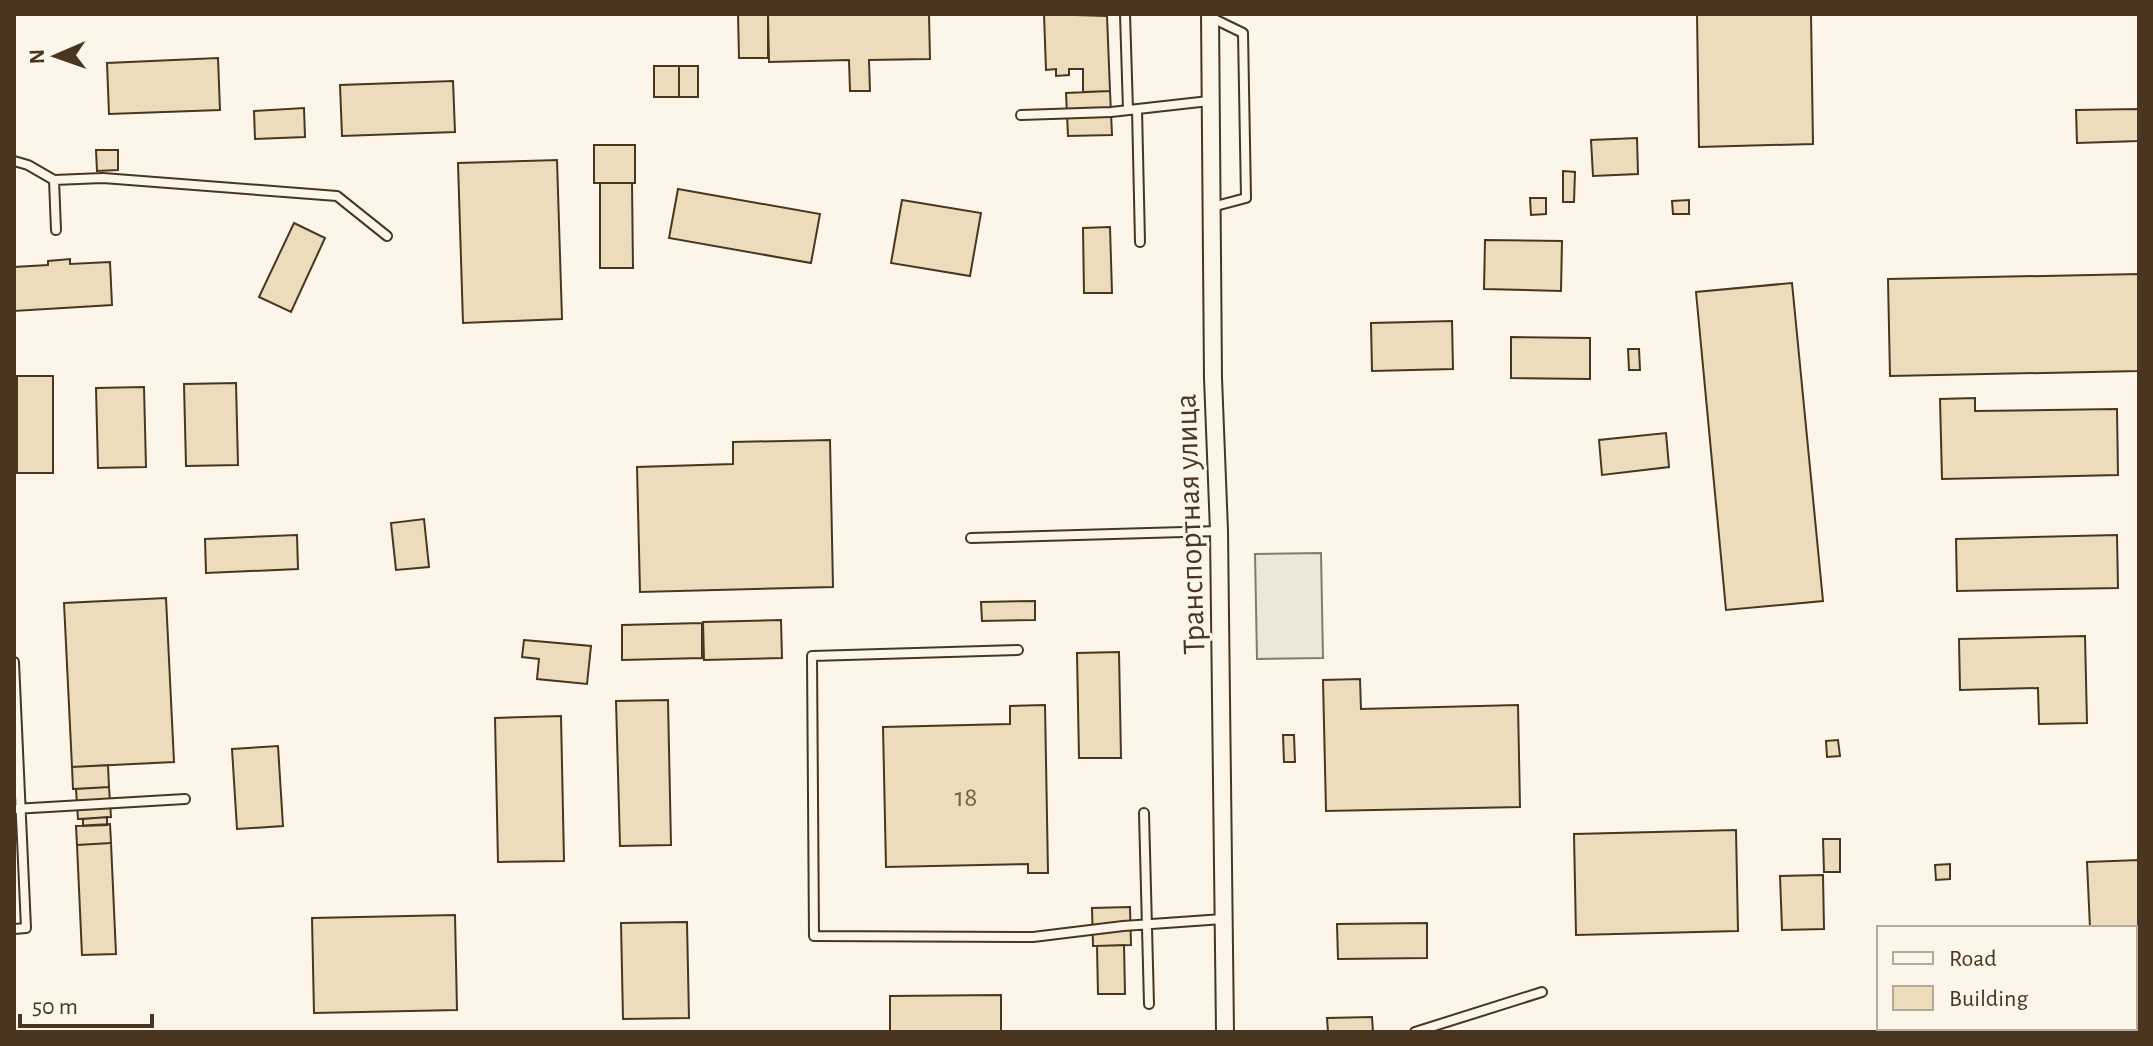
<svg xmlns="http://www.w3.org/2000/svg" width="2153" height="1046" font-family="'Alegreya Sans',sans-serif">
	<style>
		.parking { fill: #ede7d9; stroke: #887966; stroke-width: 2 }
		.building { fill: #ecdcbc; stroke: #4a3520; stroke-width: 2 }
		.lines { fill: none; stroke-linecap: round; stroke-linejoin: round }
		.lane-casing { stroke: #4a3520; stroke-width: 12 }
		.street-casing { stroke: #4a3520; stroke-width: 20 }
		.lane { stroke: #fbf6e9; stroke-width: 8 }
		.street { stroke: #fbf6e9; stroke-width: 16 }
		.labels { text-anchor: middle; stroke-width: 6; stroke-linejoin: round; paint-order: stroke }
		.number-label { font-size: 28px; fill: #725f47 }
		.street-label { font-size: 32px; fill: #4a3520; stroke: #fbf6e9 }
	</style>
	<rect width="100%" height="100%" fill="#fbf6e9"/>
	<!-- parking -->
	<path class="parking" d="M1321,553l2,105 -66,1 -2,-105z"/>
	<!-- building -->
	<path class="building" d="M738,14h30v44h-29z
		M768,14h161l1,45 -61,1 1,31h-20l-1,-31 -80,2z
		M1044,14l63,2 3,75 -27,1v-23h-14v6l-13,1v-7l-10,1z
		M1697,14h114l2,130 -114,3z
		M218,58l2,52 -111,4 -2,-51z
		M654,66h25v31h-25z
		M679,66h19v31h-19z
		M453,81l2,51 -113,4 -2,-51z
		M1110,91l2,44 -44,1 -2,-43z
		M304,108l1,29 -50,2 -1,-28z
		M2139,109v32l-62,2 -1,-33z
		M1637,138l1,36 -45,2 -2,-36z
		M594,145h41v38h-41z
		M96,150h22v20l-21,1z
		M557,160l5,159 -99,4 -5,-160z
		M1563,171l12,1 -1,30h-11z
		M600,183h32l1,85h-33z
		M678,189l142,25 -9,49 -142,-25z
		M1530,198h16v16l-15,1z
		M902,200l79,13 -11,63 -79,-13z
		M1689,200v14h-16l-1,-13z
		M294,223l31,15 -34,74 -32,-15z
		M1110,227l2,66h-28l-1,-65z
		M1485,240l77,1 -1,50 -77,-2z
		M70,259v5l40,-2 2,43 -98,6v-44l34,-2v-4z
		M2139,274v97l-249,5 -2,-97z
		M1792,283l31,318 -97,9 -30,-318z
		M1452,321l1,48 -81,2 -1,-48z
		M1511,337l79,1v41l-79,-1z
		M1628,349h11l1,21h-11z
		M17,376h36v97h-36z
		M236,383l2,82 -52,1 -2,-82z
		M144,387l2,80 -48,1 -2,-80z
		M1975,398v13l142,-2 1,66 -176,4 -2,-80z
		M1666,433l3,34 -67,8 -3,-35z
		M830,440l3,147 -193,5 -3,-125 96,-3v-22z
		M424,519l5,48 -33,3 -5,-47z
		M297,535l1,34 -92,4 -1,-34z
		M2117,535l1,53 -161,3 -1,-52z
		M166,598l8,164 -102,5 -8,-164z
		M1035,601v19l-53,1 -1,-19z
		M781,620l1,38 -78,2 -1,-38z
		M702,623v35l-80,2v-35z
		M2085,636l2,87 -48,1 -1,-36 -78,2 -1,-51z
		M524,640l67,6 -4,38 -50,-5 2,-20 -17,-2z
		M1119,652l2,106h-42l-2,-105z
		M1360,679l1,30 157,-4 2,102 -194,4 -3,-131z
		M668,700l3,145 -51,1 -4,-145z
		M1045,705l3,168h-20v-9l-142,3 -3,-140 127,-3v-18z
		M561,716l3,145 -66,1 -3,-144z
		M1283,735h11l1,27h-11z
		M1838,740l2,16 -13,1 -1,-16z
		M278,746l5,80 -46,3 -5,-80z
		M108,765l1,22 -36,2 -1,-22z
		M109,787l2,30 -33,2 -2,-30z
		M107,817v8l-24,1v-7z
		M110,824l1,19 -34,2 -1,-19z
		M1736,830l2,101 -162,4 -2,-101z
		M1823,839h17v33h-16z
		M111,843l5,111 -34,1 -5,-110z
		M2139,860v96h-4v-28h-45l-3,-66z
		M1950,864v15l-14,1 -1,-15z
		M1823,875l1,54 -42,1 -2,-54z
		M1130,907l1,38 -38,1 -1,-38z
		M455,915l2,95 -143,3 -2,-95z
		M687,922l2,96 -66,1 -2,-96z
		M1427,923v35l-89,1 -1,-35z
		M1124,945l1,49h-27l-1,-48z
		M1001,995v37h-111v-36z
		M1372,1017l1,15h-45l-1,-14z"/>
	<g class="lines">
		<!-- lane casing -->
		<g class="lane-casing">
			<path id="lane" d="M1125,14l3,96
				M1210,17l33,16 3,165 -34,9
				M1137,109l3,133
				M1021,115l90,-3 98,-11
				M14,161l14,4 26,15 49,-2 234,18 50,40
				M54,180l2,50
				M971,538l248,-7
				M1018,650l-206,6 2,280 219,1 90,-11 100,-7
				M14,662l12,266 -12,1
				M14,809l171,-10
				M1144,813l5,191
				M2135,1004h4
				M1415,1032l127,-40
				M1935,1032l3,-4"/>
		</g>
		<!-- street casing -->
		<g class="street-casing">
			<path id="street" d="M1210,14l3,364 6,153 6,501"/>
		</g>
		<!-- lane -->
		<use href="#lane" class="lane"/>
		<!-- street -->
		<use href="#street" class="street"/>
	</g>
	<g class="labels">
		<!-- number labels -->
		<g class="number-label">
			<text x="966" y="806">18</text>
		</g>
		<!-- street labels -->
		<g class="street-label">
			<text transform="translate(1189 524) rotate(-92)" y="11">Транспортная улица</text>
		</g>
	</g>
	<!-- border -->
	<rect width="2153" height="1046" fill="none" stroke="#4a3520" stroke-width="32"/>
	<!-- legend -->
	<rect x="1877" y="926" width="260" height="104" fill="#fbf6e9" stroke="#b4a999" stroke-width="2"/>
	<rect x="1893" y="952" width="40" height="12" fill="#fbf6e9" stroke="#b4a999" stroke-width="2"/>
	<text x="1949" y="966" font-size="24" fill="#4a3520">Road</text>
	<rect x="1893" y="986" width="40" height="24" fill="#ecdcbc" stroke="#b4a999" stroke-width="2"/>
	<text x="1949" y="1006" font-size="24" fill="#4a3520">Building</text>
	<!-- north arrow -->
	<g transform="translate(56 56) rotate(268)" stroke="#fbf6e9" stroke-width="6" paint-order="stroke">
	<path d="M0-6L14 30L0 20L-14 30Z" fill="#4a3520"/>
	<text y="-12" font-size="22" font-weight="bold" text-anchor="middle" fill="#4a3520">N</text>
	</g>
	<!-- scale -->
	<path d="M20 1014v12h132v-12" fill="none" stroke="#4a3520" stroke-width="4"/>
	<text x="32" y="1014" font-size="24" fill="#4a3520" stroke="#fbf6e9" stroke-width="6" paint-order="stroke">50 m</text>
</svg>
